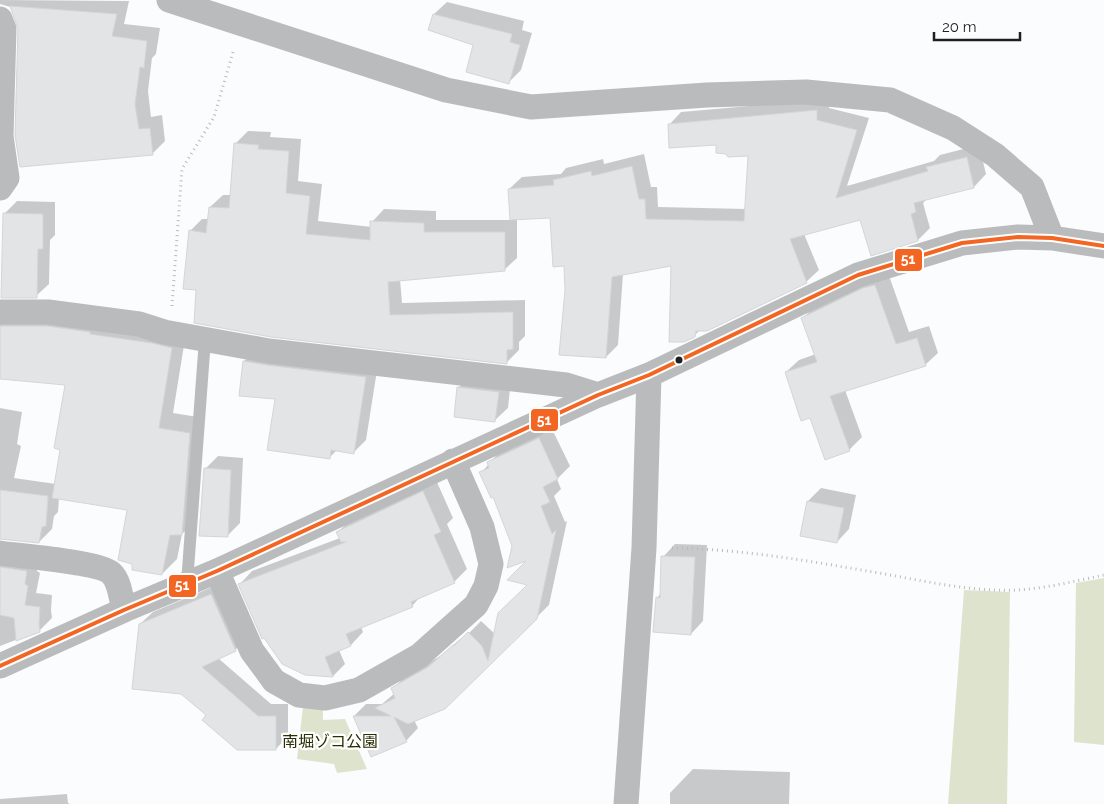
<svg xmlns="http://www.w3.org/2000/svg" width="1104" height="804" font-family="Raleway,'Noto Sans JP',sans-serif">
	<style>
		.green { fill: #dee3cd }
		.shadow { fill: #0003 }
		.building { fill: #e2e4e5; stroke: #d4d6d6 }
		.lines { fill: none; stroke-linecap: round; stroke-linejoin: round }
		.path { stroke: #babbbc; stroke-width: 3; stroke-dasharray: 1 4; stroke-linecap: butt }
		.lane { stroke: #babbbc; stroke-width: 12 }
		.street { stroke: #babbbc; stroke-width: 25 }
		.bus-1-casing { stroke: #fff; stroke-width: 8 }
		.bus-1 { stroke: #f26522; stroke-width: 4 }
		.bus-dot { fill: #1e1f21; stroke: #fff; stroke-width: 2 }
		.labels { text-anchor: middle; stroke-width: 4.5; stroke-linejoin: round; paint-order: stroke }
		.park-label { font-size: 16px; fill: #2a2e03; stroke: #fff }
		.line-badge { stroke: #fff; stroke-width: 2 }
		.badge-label { font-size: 14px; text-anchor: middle; font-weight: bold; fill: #fff }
	</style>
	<rect width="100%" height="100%" fill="#fafcfd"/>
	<!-- green -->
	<path class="green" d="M1104,578v167l-30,-3 2,-159z
		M964,590l46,2 -3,212h-59z
		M303,706l20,2v12l22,-1 22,50 -30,4 -3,-9 -37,-5z"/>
	<!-- shadow -->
	<path class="shadow" d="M0,0l129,1 -5,23 36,4 -4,26 -4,4 -4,33 3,26 11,-2 3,26 -13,13 -132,-125 -6,-16 -4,-6 -10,-3z
		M447,2l77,19 -2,9 10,3 -11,37 -13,13 -34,-38 -40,-31z
		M829,99v9l40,10 -22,68 87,-25 6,-6 39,-10 7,29 -12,13 -47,12 -4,4 7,25 -12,12 -57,-21 -57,15 15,36 -13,12 -106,48 -6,6 -22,-71 -49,9 -5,71 -12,12 -40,-67 -1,-25 -14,-49 -34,2v40l-13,12 -104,9 2,24 123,-3v36l-6,6v8l-12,12 -310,-73 -7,-58 12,-12h7l1,-12 13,-12h8l4,-51 13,-13 23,1 -1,5 31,2 -3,42 24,3 -4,37 54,6v-5l12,-13 52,2v9h75l-2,-31 13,-12 39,-3 5,-6 37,-9 1,5 40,-10 7,33h6l1,20 88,2 4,-54 -81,-30 12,-13z
		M17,201l38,1v33l-5,5 -1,44 -13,12 -32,-82z
		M888,273l21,59 20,-6 9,27 -13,12 -80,25 17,47 -13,13 -38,-33 -25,-45 13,-12 17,-6 -13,-36 12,-12z
		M0,318l186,15 -13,80 31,5 -7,101 -15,15 -5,25 -15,15 -34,-65 -69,-11 -1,14 -4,4 -2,13 -13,13 -39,-4v-130l22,4 -5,32 4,2 -7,32 42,6 5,-34 6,-66 -67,-6z
		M257,349l121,15 -12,76 -13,13 -16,-3 -8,8 -85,-97z
		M471,375l40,4 -3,29 -13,12 -37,-32z
		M551,427l19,39 -13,13 4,10 -7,7 11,26 2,-1 -18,84 -105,103 -30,12 4,8 -12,13 -52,-25 12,-12h16l13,-11 -2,-4 12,-13 37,-21 24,-21 1,1 14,-14 14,13 34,-50 2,-27 -18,-11 -19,-51 -13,-22 20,-23z
		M218,456l25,2 -3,65 -13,13 -22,-67z
		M436,480l17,38 -6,6 20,45 -13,13 -32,13 -10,11 -51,21 2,5 -12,13 -12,5 6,14 -12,12 -93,-92 12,-13 88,-33 -2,-6 13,-13z
		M821,488l35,7 -7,34 -12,13 -36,-7 7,-34z
		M675,544l32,1 -4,76 -12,13 -34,-36 4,-5 2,-36z
		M0,547l39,11 -2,13 3,2 -4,20 16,2 -1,15 1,8 -13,13 -39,15z
		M224,582l24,55 -13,13 -17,8 53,46h17v32l-12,13 -68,-34 -68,-91 13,-12z
		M693,769l97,3 -1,32h-119v-11z
		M67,794l1,9 2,1h-70v-5z"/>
	<!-- building -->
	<path class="building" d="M10,6l107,8 -5,22 35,5 -3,27 -4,-1 -5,37 4,25 11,-1 3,27 -133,12 -5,-32 3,-106z
		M433,14l79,20 -2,8 10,3 -11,39 -43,-12 7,-27 -45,-15z
		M817,110v10l40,10 -21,68 92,-27 -2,-4 41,-10 7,31 -60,15 2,9 -5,2 7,27 -47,15 -11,-36 -70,19 17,44 -100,48h-11l-1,6 -11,5h-15l2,-76 -59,11 -6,81 -47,-3 6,-65 -1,-24 -11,1 -3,-49 -40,2 -2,-31 46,-4 -1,-5 38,-9 1,5 40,-10 7,33h6l1,20 98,2 4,-65 -20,1 -2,-3 -10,-1v-8l-47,3 -1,-24z
		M234,143l25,2 -1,4 31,2 -3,42 24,3 -4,38 64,6v-19l54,2v9h81v39l-117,11 2,33 123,-3v37l-6,1v14l-236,-27 -77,-14 2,-33 -13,-1 6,-59 17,3 3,-26 20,1z
		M3,213l40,1v35h-5l-1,49h-36z
		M875,285l21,59 21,-6 9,28 -96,30 20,55 -25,9 -15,-42 -9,3 -16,-49 32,-10 -16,-44 62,-30z
		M0,326h47l43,6v2l62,9 20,5 -13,80 31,5 -8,102h-12l-8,40 -30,-5v-6l-14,-4 9,-50 -75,-12 8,-48 -6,-2 11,-63 -65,-6z
		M243,361l24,4 99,12 -12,77 -23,-4 -1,9 -63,-9 8,-51 -36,-3z
		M457,387l42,5 -4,30 -41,-5z
		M539,438l19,41 -15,8 7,15 -9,4 11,28 4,-4 -19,89 -92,90 -37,15 -14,-7 13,25 -36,15 -18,-41h38l-16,-8 20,-10 -4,-10 37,-21 25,-22 1,1 14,-14 14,14 6,15 10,-48 29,-28 -20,-5 19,-19 -19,7 5,-22 -19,-49 -2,1 -12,-26 10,-4 -2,-6z
		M204,468l27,2 -3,67 -29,-1z
		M0,490l48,6 -2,30 -4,1 -3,16 -39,-4z
		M423,491l18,41 -7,3 21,48 -44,19 2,5 -67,27 5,12 -26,11 8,20 -28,-2 -23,-11 -18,-26 -2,1 -24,-55 108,-42h-5l-5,-10z
		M807,501l37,7 -7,35 -37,-7z
		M661,556l34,1 -4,78 -38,-3 3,-35 4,1z
		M0,567l27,4 -2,13 3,2 -3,19 15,2 -1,17 1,8 -24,9 -2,-23 -14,-3z
		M211,594l25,57 -34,16 56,49h18v34h-39l-35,-30 4,-5 -25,-21 -49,-5 7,-65z"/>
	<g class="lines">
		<!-- path -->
		<path class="path" d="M172,306l10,-137 32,-52 20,-68
			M672,548c70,1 137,13 207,25 46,8 92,19 139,17 29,-2 58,-9 86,-15"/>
		<!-- lane -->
		<path class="lane" d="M187,583l18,-244"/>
		<!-- street -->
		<path class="street" d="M169,0l277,90 85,17 176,-12 99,-3 84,8 63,28 42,27 37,32 20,51
			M0,19l4,10 -3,107 6,42 -7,10
			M0,312h48l91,12 25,8 105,19 297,34 32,10
			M0,553c20,3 99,9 111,20 9,8 10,26 13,37
			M217,571l35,80 22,30 25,14 26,3 34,-8 60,-34 57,-51 10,-19 5,-22 -9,-37 -29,-66
			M0,666l124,-56 93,-39 381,-176 51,-20 209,-100 104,-32 56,-6 34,1 52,8
			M626,804l18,-256 5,-173"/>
		<!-- bus-1 casing -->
		<g class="bus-1-casing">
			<path id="bus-1" d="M0,666l124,-56 93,-39 381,-176 51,-20 209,-100 104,-32 56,-6 34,1 52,8"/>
		</g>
		<!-- bus-1 -->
		<use href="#bus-1" class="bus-1"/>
	</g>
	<!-- markers -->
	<circle class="bus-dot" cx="679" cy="360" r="4.5"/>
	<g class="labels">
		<!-- park labels -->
		<g class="park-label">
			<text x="330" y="747">南堀ゾコ公園</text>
		</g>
	</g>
	<g class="line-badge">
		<rect x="894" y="248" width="29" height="24" rx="5" fill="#f26522"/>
		<rect x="530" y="408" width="29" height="24" rx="5" fill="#f26522"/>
		<rect x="168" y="574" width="29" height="24" rx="5" fill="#f26522"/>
	</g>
	<g class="badge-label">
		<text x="908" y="264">51</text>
		<text x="544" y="425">51</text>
		<text x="182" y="590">51</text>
	</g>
	<!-- scale -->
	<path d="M934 32v8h86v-8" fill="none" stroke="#1e1f21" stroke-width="2.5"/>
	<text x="942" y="32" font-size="15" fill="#1e1f21" stroke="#ffffff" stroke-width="4" paint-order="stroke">20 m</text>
</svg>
